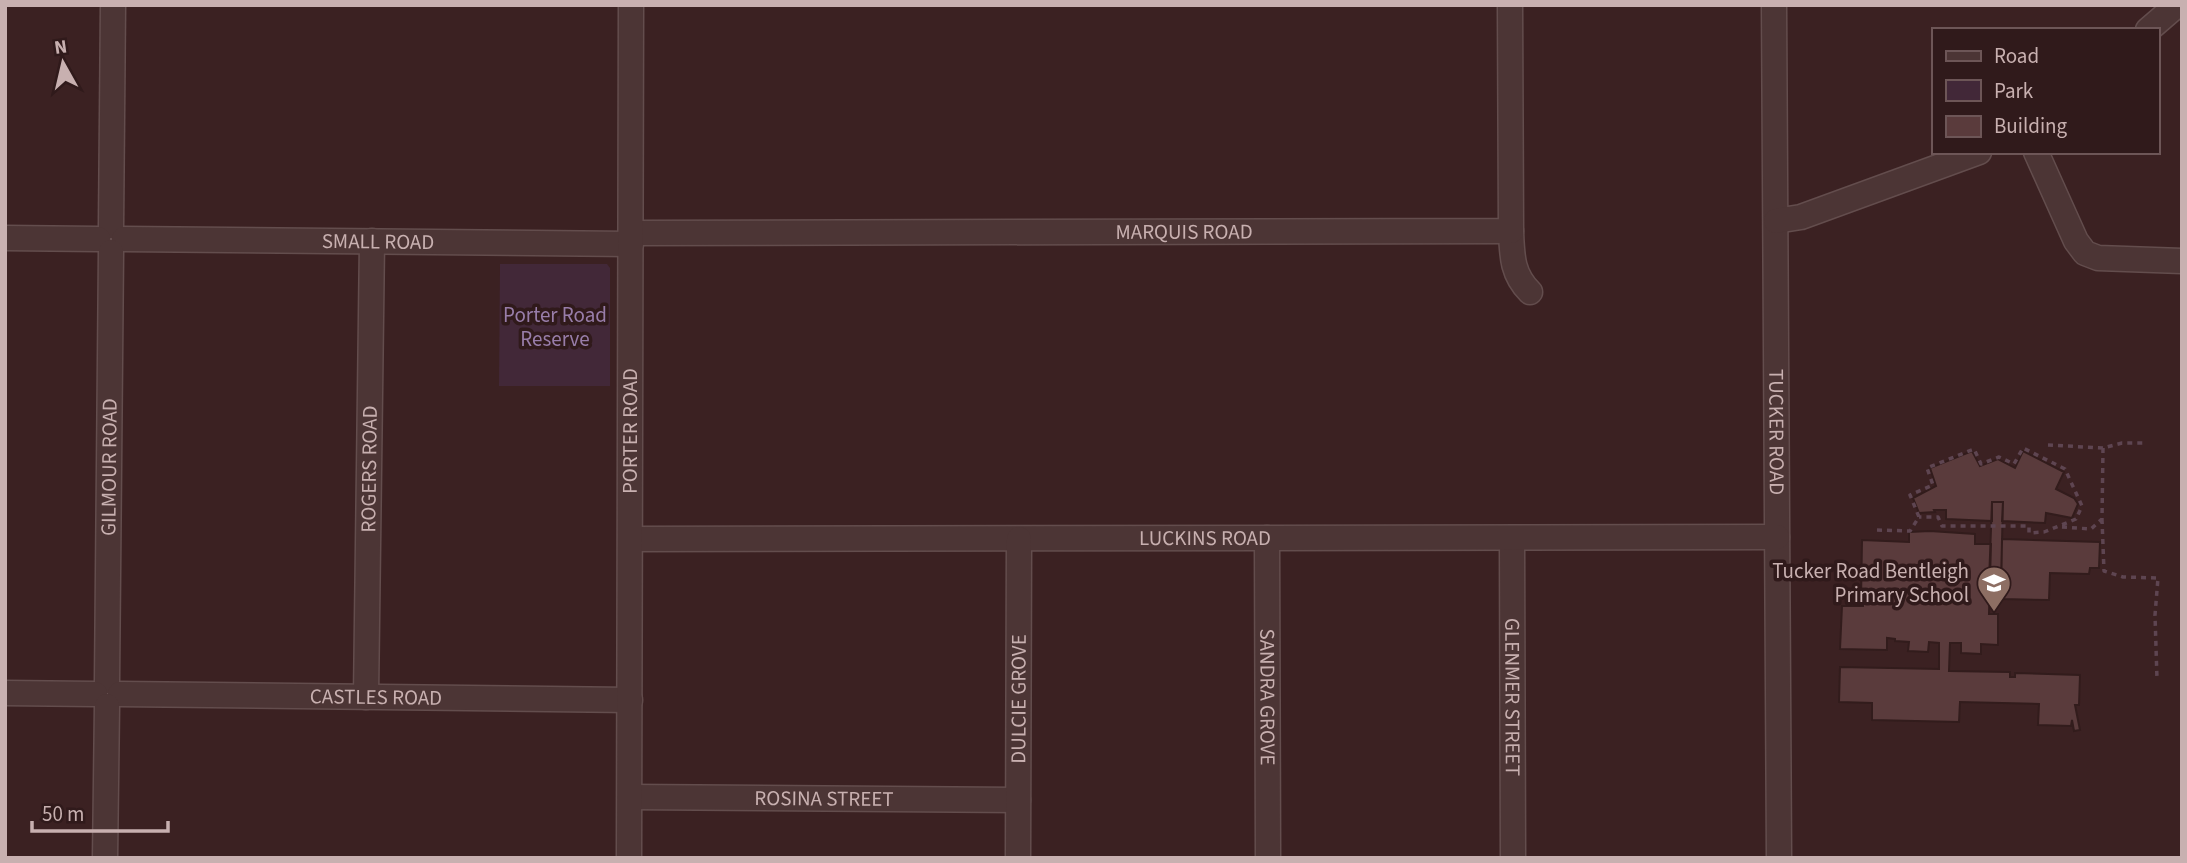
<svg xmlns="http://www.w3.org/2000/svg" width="2187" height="863" font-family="'Source Sans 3',sans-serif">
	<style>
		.green { fill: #422838 }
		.building { fill: #5a3b3c; stroke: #321c1c; stroke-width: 2 }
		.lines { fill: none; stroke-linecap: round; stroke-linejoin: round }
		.minor-casing { stroke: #634d4d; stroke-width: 27 }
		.path { stroke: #5e4551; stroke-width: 3.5; stroke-dasharray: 5 5; stroke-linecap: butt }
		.minor { stroke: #4c3535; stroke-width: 24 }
		.labels { text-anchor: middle; stroke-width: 7; stroke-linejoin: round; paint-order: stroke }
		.street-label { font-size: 21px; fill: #c8b0b0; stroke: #301a1b }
		.park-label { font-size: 21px; fill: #987da9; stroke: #301a1b }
		.poi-label { font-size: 21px; fill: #c8b0b0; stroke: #301a1b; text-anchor: end }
	</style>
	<rect width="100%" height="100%" fill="#3b2122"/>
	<!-- green -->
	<path class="green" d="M500,264h107l3,4v118h-111z"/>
	<!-- building -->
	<path class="building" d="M1972,451l8,15 18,-7 17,9 8,-17 41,21 -8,17 18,9 4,6 -6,14 -26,-5 -1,10 -43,-2 1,-19h-11v19l-46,-2v-9h-12l1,2 -16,1 -6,-15 23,-12 -6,-18z
		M1992,502h11l-2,80h-12z
		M1930,531l45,3v10h16l-2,70h9v31l-17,-1v10l-20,-1v-10h-11l-1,28 61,1v5h5v-4l65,2 -1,30h-4l5,25 -6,1 -2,-11 -1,6 -33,-1 1,-21 -79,-2 -1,20 -87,-2v-17l-33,-1 1,-35 99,2v-26l-10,-1 -1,10 -20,-1 1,-9 -14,-1v-2l-8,-1v12l-47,-1 2,-43h21v-7h-2l1,-59 47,2v-10z
		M2002,539l98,3 -1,26h-9l-1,6 -39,-1 -1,27 -48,-1z"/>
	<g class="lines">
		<!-- minor casing -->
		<g class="minor-casing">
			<g id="minor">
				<path id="s1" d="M1774,5l5,853"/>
				<path d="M2148,30l29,-25"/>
				<path d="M2036,152l40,89 9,12 13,5 84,3"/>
				<path d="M1776,221l25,-4 178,-65"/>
				<path d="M111,226l2,-221"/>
				<path d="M1511,231c1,25 1,43 19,61"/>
				<path id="s2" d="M631,233l880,-2 -1,-226"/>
				<path d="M5,238l93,1"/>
				<path id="s3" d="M124,239l507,5"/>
				<path id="s4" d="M1267,538l1,320"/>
				<path id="s5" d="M1512,538l1,320"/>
				<path id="s6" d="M631,539l1146,-2"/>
				<path id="s7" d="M107,681l4,-429"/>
				<path d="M5,693l90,1"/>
				<path id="s8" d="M120,694l510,6"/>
				<path id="s9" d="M366,697l6,-456"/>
				<path id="s10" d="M630,797l388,3"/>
				<path d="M105,858l2,-152"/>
				<path id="s11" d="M629,858l2,-853"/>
				<path id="s12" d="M1018,858l1,-319"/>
			</g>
		</g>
		<!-- path -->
		<path class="path" d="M2048,445l55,3 19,-5h21
			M2102,519l2,52 19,6 35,1 -3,37 2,64
			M2062,527l29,2 11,-10 1,-71
			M1877,530l33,1 9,-14 -9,-22 23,-10 -6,-17 47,-19 7,15 18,-7 15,7 9,-16 42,21 17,37 -6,13 -32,13 -15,1v-7h-87l-4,-9h-19"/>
		<!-- minor -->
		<use href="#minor" class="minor"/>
	</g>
	<!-- icons -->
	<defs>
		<g id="school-pin" transform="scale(1.75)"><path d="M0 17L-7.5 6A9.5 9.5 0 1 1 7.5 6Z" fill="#8d6e63" stroke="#301a1b"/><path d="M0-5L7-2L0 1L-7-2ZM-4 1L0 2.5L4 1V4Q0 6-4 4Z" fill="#fff"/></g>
	</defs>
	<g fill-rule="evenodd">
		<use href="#school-pin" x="1994" y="583"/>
	</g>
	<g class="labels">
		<!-- street labels -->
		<g class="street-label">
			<text dy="7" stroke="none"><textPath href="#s2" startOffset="553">MARQUIS ROAD</textPath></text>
			<text dy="7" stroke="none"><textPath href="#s3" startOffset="254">SMALL ROAD</textPath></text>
			<text dy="7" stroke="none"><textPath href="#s1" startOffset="427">TUCKER ROAD</textPath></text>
			<text dy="7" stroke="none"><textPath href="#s11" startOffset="427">PORTER ROAD</textPath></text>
			<text dy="7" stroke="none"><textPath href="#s7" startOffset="214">GILMOUR ROAD</textPath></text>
			<text dy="7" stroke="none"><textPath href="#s9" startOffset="228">ROGERS ROAD</textPath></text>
			<text dy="7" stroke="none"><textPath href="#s6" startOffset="574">LUCKINS ROAD</textPath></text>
			<text dy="7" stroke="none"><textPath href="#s8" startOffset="256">CASTLES ROAD</textPath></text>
			<text dy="7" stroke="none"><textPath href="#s12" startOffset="159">DULCIE GROVE</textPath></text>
			<text dy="7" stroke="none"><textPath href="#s4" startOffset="159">SANDRA GROVE</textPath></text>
			<text dy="7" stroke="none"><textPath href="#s5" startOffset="159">GLENMER STREET</textPath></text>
			<text dy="7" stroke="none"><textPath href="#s10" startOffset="194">ROSINA STREET</textPath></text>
		</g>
		<!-- park labels -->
		<g class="park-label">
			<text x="555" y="322">Porter Road<tspan x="555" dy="24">Reserve</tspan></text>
		</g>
		<!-- poi labels -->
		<g class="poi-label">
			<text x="1969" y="578">Tucker Road Bentleigh<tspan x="1969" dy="24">Primary School</tspan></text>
		</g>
	</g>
	<!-- border -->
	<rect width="2187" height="863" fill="none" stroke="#c8b0b0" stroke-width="14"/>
	<!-- legend -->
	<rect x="1932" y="28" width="228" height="126" fill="#301a1b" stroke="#6d5657" stroke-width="2"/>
	<rect x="1946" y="51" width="35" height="10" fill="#4c3535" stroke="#6d5657" stroke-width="2"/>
	<text x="1994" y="63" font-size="21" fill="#c8b0b0">Road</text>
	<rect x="1946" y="80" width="35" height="21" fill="#422838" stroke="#6d5657" stroke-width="2"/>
	<text x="1994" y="98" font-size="21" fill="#c8b0b0">Park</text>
	<rect x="1946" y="116" width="35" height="21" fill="#5a3b3c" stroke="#6d5657" stroke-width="2"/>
	<text x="1994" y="133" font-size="21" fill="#c8b0b0">Building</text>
	<!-- north arrow -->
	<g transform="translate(63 63) rotate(352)" stroke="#301a1b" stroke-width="5" paint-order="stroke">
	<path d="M0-5L12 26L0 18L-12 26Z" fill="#c8b0b0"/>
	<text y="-10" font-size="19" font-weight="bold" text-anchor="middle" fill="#c8b0b0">N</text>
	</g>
	<!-- scale -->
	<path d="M32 821v10h136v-10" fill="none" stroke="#c8b0b0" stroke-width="3.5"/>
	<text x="42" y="821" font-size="21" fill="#c8b0b0" stroke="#301a1b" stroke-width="5" paint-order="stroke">50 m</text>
</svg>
